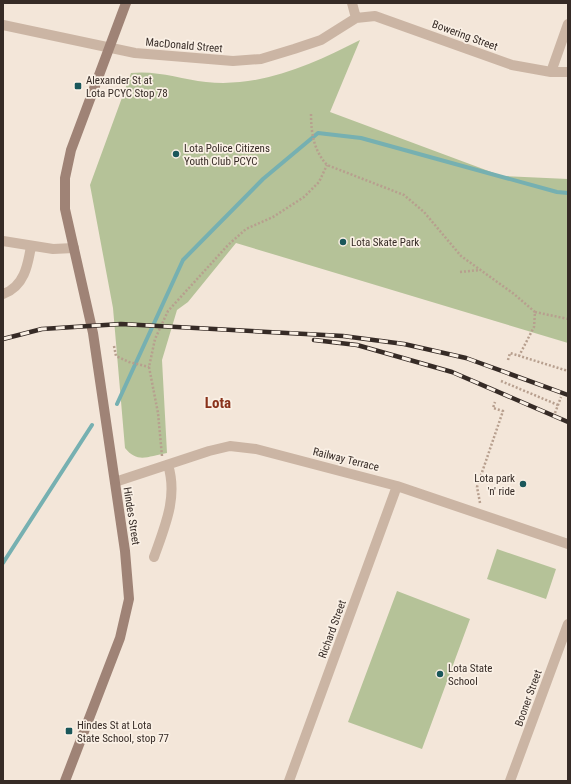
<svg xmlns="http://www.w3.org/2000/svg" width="571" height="784" font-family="'Roboto Condensed',sans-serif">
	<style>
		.green { fill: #b5c298 }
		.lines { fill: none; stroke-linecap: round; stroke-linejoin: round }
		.stream { stroke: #76b0b1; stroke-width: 4 }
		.path { stroke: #b79f8e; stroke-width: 2.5; stroke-dasharray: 2 2; stroke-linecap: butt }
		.street { stroke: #cbb5a4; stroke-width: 10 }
		.secondary { stroke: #9f8376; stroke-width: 10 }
		.rail-casing { stroke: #362b26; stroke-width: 4.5 }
		.rail { stroke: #faf0e5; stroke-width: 3; stroke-dasharray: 9; stroke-linecap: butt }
		.poi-dot { fill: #1a575a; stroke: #faf0e5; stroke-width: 1.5 }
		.labels { text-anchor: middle; stroke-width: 3.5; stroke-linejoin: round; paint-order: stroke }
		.street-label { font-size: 11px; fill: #362b26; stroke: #faf0e5 }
		.poi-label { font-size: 11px; fill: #362b26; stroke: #faf0e5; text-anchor: start }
		.district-label { font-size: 15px; font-weight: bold; fill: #89321b; stroke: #faf0e5 }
	</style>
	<rect width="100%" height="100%" fill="#f3e6d9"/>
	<!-- green -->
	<path class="green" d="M360,40l-30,72 172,64 66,3v164l-332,-100 -48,59 -11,8 -15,50 5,93c-19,3 -29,11 -42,-5l-12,-140 -23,-123 41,-112c25,-3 50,6 75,9 55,6 107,-18 154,-42z
		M497,549l59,20 -10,30 -59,-20z
		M397,591l73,28 -48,130 -74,-27z"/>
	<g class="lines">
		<!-- stream -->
		<path class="stream" d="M117,404l66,-144 80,-81 55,-46 43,5 196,54 11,1
			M3,563l89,-138"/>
		<!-- path -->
		<path class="path" d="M311,114c0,19 3,37 16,51l77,30 20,17 37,44 53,38 21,18 -1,15 -15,29
			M460,272l20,-2
			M535,312l33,7
			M114,346l2,10 13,6 20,5
			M508,360l2,-7 58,18
			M501,381l57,24
			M555,413l6,-16
			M162,456l-4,-43 -9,-46 6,-28 13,-28 60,-66 18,-16 27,-12 31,-20 15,-15 8,-17
			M480,503l-3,-16 26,-76 -10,-3 2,-6"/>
		<!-- street -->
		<path class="street" d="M352,3l4,15
			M3,25l132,28 98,8 28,-2 33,-10 27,-9 35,-22 19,-2 137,49 39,7h17
			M551,72l17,-48
			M3,241l50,8 21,-1
			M3,294c21,-7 25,-29 28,-48
			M115,482l94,-31 21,-5 26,3 141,37 171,58
			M154,557c11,-31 24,-60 14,-92
			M289,781l108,-295
			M510,781l58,-157"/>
		<!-- secondary -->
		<path class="secondary" d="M65,781l55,-143 9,-39 -4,-48 -32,-218 -28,-124v-31l6,-28 55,-147"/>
		<!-- rail casing -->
		<g class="rail-casing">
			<path id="rail" d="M3,339l39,-10 79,-5 222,12 61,8 62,14 102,37
				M314,340l43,5 95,27 116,50"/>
		</g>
		<!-- rail -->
		<use href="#rail" class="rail"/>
	</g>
	<!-- markers -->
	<g class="poi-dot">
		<rect x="74" y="82" width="8" height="8" rx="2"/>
		<circle cx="176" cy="154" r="4"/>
		<circle cx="343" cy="242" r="4"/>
		<circle cx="523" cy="484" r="4"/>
		<circle cx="440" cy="674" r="4"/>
		<rect x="65" y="727" width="8" height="8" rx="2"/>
	</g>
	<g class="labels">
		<!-- street labels -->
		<g class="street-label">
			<text transform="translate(465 35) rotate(20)" y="4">Bowering Street</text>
			<text transform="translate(184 45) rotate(5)" y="4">MacDonald Street</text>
			<text transform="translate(346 459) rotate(14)" y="4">Railway Terrace</text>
			<text transform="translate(132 516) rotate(81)" y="4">Hindes Street</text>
			<text transform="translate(332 629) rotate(-70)" y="4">Richard Street</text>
			<text transform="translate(528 698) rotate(-70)" y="4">Booner Street</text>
		</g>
		<!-- poi labels -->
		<g class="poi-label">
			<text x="86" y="84">Alexander St at<tspan x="86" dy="13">Lota PCYC Stop 78</tspan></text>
			<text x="184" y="152">Lota Police Citizens<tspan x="184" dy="13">Youth Club PCYC</tspan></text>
			<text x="351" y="246">Lota Skate Park</text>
			<text x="515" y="482" text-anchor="end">Lota park<tspan x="515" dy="13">'n' ride</tspan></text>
			<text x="448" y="672">Lota State<tspan x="448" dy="13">School</tspan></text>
			<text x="77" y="729">Hindes St at Lota<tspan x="77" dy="13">State School, stop 77</tspan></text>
		</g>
		<!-- district labels -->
		<g class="district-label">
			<text x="218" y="408">Lota</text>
		</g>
	</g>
	<!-- border -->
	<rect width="571" height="784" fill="none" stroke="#362b26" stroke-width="8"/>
</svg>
